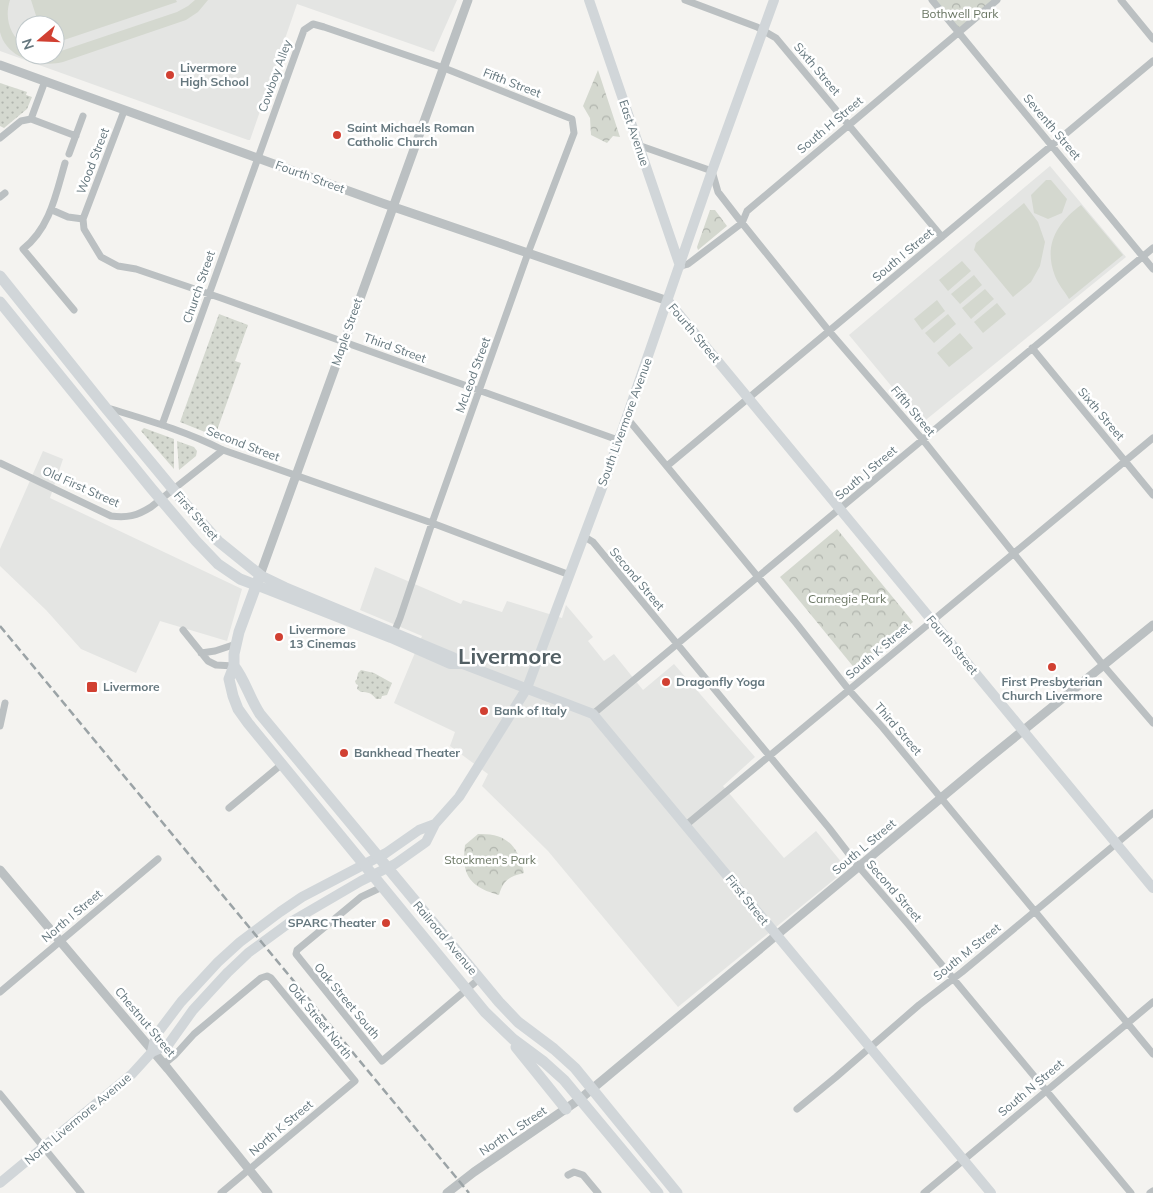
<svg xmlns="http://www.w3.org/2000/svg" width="1153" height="1193" font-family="Mulish,sans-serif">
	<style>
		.built { fill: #e4e5e3; fill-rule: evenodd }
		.grass { fill: url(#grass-dots) }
		.forest { fill: url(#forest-crowns) }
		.pitch { fill: #d4d8cf }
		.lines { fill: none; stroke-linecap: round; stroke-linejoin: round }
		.minor { stroke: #bbc0c2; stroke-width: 7 }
		.tertiary { stroke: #bbc0c2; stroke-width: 9 }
		.secondary { stroke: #d1d6d9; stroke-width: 10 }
		.primary { stroke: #d1d6d9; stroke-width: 11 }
		.rail { stroke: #9ba3a6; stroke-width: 2.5; stroke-dasharray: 8 4; stroke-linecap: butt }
		.poi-dot { fill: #d14032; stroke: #fff; stroke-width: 2 }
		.labels { text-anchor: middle; stroke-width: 5; stroke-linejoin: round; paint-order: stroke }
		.park-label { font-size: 12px; fill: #6a7663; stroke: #fff }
		.poi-label { font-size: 12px; font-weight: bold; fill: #65777e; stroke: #fff; text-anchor: start }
		.street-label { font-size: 12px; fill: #65777e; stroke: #fff }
		.town-label { font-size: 22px; font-weight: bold; fill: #525f64; stroke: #fff }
	</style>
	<defs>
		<pattern id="grass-dots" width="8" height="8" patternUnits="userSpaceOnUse" patternTransform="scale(1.25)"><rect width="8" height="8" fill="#d4d8cf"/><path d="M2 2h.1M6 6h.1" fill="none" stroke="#b0b4ad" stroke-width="1.8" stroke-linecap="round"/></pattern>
		<pattern id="forest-crowns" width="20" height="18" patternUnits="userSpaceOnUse" patternTransform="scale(1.25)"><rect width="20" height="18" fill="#d4d8cf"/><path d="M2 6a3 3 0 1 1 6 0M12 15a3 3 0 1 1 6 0" fill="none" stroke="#b0b4ad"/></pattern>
	</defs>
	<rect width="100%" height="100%" fill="#f4f3f0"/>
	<!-- built -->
	<path class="built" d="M0,0h457l-23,52 -137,-48 -47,136h-2l-248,-89zM25,25h30v30h-30z
		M1050,166l76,91 -204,166 -73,-88z
		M43,451l20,8 -13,39 192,91 -15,52 -67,-20 -24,52 -55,-24 -35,-39 -46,-44v-17z
		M375,567l86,37 2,-4 39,12 5,-11 55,17 4,-13 27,32 -5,4 16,20 10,-7 29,36 31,-26 81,93 -32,29 61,72 32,-27 31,38 -169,138 -130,-156 -66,-65 6,-12 -38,-28 5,-14 -61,-29 28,-67 -62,-26z"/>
	<!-- grass -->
	<path class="grass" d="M0,83l27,9 -1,3 6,2 -5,12 -23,19 -4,-2z
		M219,314l29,11 -13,36 6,2 -26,73 -35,-14z
		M144,428l30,11v30l-33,-38z
		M177,441l17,6 3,4 -1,5 -17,14z
		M361,670l13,3 18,10 -5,12 -5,1 -1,3h-5c-4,-6 -8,-7 -15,-7l-4,-3 1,-4 -2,-1 -1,-3 2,-2 1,-6z"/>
	<!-- forest -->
	<path class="forest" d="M932,0h65l-39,32z
		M598,70l22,67 -7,-1 -6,7 -16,-8 -1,-17 -7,-12z
		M710,210h5l12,16 -29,24 -1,-3z
		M837,529l76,93 -57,48 -76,-93z
		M478,834c28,-1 40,11 46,39 -14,3 -21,7 -25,22 -29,-8 -38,-20 -34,-50z"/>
	<!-- pitch -->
	<path class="pitch" d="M0,0h10c-6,18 0,36 15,46v9h30v-2l122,-41 11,-6 7,-6h13l-10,12 -12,8 -123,42c-23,6 -57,-4 -63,-30 0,-10 0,-22 0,-32z
		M31,0h145l1,2 -122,41v-18h-16z
		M1046,180h5l16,19 -5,14 -14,6 -14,-6 -3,-18z
		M1024,203l14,19 7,20 -5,24 -9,16 -18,15 -39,-47 2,-7z
		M1081,205l42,50 -54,44c-4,-7 -11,-15 -14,-23 -12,-31 2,-53 26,-71z
		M962,261l9,10 -23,20 -9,-11z
		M974,275l8,10 -22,19 -9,-10z
		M985,289l9,10 -23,20 -9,-11z
		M937,300l8,11 -23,19 -8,-11z
		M997,303l9,11 -23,19 -9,-11z
		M948,314l8,10 -22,19 -9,-10z
		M960,333l13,15 -24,19 -12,-14z"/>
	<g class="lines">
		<!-- minor -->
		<path class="minor" d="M685,0l72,27 19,11 166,199
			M932,0l221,269
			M1121,0l32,39
			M45,81l-14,38 45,17
			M0,138l21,-17 10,-2
			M638,145l74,26 6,21 24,31 87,108 94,109 180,225 50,58
			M69,154l14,-38
			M65,163c-9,31 -15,65 -42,86l51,61
			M0,197l5,-4
			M52,210l16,7 15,2
			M83,219l1,10 17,28 17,9 18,3 85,29 397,142
			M83,219l41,-108
			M680,266l8,-2 54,-41 5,-12 250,-211
			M1032,348l121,147
			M108,408c39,12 78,23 115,42l209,73 138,52
			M627,418l169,205 53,67 34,38 270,326
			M162,425l142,-395 9,-6 11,3 120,41 128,51 2,14 -46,120 -96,270 -32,95 -7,17
			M0,463l111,53c16,2 26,0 40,-9l72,-57
			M667,466l486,-405
			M583,536l10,6 236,286 30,39 49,57 223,269
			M183,630l25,31 8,4 18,1
			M201,653l14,-2 21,-7
			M593,714l560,-466
			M0,726l5,-23
			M229,808l53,-44
			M686,825l467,-387
			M382,887l-21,10 -64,53 -1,4 86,107 97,-82
			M0,992l158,-133
			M164,1064l11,-9 19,-21 67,-56 6,-2 4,2 84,103 -134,112
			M0,1094l81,99
			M797,1109l39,-32 83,-72 43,-33 191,-159
			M568,1175l6,-3 9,3 15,18
			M924,1193l229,-191
			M1150,1193l3,-2"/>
		<!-- tertiary -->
		<path class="tertiary" d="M0,65l382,138 286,98
			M260,575l208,-575
			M0,870l168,199 100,124
			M447,1193l27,-21 106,-73 403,-336 170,-138"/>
		<!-- secondary -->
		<path class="secondary" d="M589,0l91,266
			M668,301l485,587
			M260,575l25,12 168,70 10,7 130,50 398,479
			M256,585l135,53 59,26h13
			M152,1052l4,-17 25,-33 37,-40 22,-20 40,-30 22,-15 84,-44 33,-23 16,-6
			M0,1183l132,-109 20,-22 16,-7 25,-35 35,-38 20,-19 41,-30 72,-42 34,-17 31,-22 9,-18 24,-27 68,-109 78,-208 107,-309 62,-171"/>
		<!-- primary -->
		<path class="primary" d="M0,276l105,131 82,99 31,35 42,34 -21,57 -5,22v12l-5,13 4,17 5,13 10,14 237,289 28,27 31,23 20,18 94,113
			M0,302l151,186 45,53 22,23 22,15 16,6
			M234,666c11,14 15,31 26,48l239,288 19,20 36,27 21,19 102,125
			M516,1047l50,62"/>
		<!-- rail -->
		<path class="rail" d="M0,626l469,567"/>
	</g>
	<!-- markers -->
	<g class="poi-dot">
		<circle cx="170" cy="75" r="5"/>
		<circle cx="337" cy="135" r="5"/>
		<circle cx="279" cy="637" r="5"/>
		<circle cx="1052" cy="667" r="5"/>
		<circle cx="666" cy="682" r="5"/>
		<rect x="86" y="681" width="12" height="12" rx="2.5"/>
		<circle cx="484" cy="711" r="5"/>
		<circle cx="344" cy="753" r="5"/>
		<circle cx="386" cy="923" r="5"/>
	</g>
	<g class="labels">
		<!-- park labels -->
		<g class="park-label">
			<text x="960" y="18">Bothwell Park</text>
			<text x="847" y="603">Carnegie Park</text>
			<text x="490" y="864">Stockmen's Park</text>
		</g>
		<!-- poi labels -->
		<g class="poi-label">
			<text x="180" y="72">Livermore<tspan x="180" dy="14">High School</tspan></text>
			<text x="347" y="132">Saint Michaels Roman<tspan x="347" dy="14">Catholic Church</tspan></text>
			<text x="289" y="634">Livermore<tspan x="289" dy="14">13 Cinemas</tspan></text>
			<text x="676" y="686">Dragonfly Yoga</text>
			<text x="1052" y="686" text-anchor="middle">First Presbyterian<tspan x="1052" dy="14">Church Livermore</tspan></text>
			<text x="103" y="691">Livermore</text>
			<text x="494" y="715">Bank of Italy</text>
			<text x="354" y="757">Bankhead Theater</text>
			<text x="376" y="927" text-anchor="end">SPARC Theater</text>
		</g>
		<!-- street labels -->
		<g class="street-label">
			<text transform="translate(817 69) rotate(50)" y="4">Sixth Street</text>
			<text transform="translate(275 76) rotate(-70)" y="4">Cowboy Alley</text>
			<text transform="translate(512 83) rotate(21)" y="4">Fifth Street</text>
			<text transform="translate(830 125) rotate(-40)" y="4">South H Street</text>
			<text transform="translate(1052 127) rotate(50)" y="4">Seventh Street</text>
			<text transform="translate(634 133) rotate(71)" y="4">East Avenue</text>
			<text transform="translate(93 161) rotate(-69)" y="4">Wood Street</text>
			<text transform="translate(310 177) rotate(20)" y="4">Fourth Street</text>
			<text transform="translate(903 255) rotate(-40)" y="4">South I Street</text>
			<text transform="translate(199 287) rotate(-71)" y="4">Church Street</text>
			<text transform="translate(347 332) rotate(-71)" y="4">Maple Street</text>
			<text transform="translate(694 333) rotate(50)" y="4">Fourth Street</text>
			<text transform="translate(395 348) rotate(20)" y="4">Third Street</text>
			<text transform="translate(473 375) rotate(-70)" y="4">McLeod Street</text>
			<text transform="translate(913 411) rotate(50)" y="4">Fifth Street</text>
			<text transform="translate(1101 414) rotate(50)" y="4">Sixth Street</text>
			<text transform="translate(625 422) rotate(-70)" y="4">South Livermore Avenue</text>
			<text transform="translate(243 444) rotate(21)" y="4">Second Street</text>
			<text transform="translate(866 473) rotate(-40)" y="4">South J Street</text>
			<text transform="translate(81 487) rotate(24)" y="4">Old First Street</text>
			<text transform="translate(196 516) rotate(49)" y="4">First Street</text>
			<text transform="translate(637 579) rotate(50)" y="4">Second Street</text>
			<text transform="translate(952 645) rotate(50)" y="4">Fourth Street</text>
			<text transform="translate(878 651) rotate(-40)" y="4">South K Street</text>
			<text transform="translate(898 729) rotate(49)" y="4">Third Street</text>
			<text transform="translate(864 847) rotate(-40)" y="4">South L Street</text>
			<text transform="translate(894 891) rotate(49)" y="4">Second Street</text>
			<text transform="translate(747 900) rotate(51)" y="4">First Street</text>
			<text transform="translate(72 916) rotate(-40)" y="4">North I Street</text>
			<text transform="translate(445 938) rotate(50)" y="4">Railroad Avenue</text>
			<text transform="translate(967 952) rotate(-39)" y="4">South M Street</text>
			<text transform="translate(347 1001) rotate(50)" y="4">Oak Street South</text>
			<text transform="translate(320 1021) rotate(51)" y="4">Oak Street North</text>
			<text transform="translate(145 1022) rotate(50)" y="4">Chestnut Street</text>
			<text transform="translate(1031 1088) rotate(-40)" y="4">South N Street</text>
			<text transform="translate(78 1119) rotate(-40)" y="4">North Livermore Avenue</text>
			<text transform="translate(281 1128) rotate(-40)" y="4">North K Street</text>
			<text transform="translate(513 1131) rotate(-34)" y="4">North L Street</text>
		</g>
		<!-- town labels -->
		<g class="town-label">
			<text x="510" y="664">Livermore</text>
		</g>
	</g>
	<!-- north arrow -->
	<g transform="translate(40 40) rotate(251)"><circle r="24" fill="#ffffff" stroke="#c1c9cb"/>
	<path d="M0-4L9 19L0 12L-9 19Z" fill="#d14032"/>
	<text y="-8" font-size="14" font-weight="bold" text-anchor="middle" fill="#65777e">N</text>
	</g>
</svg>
